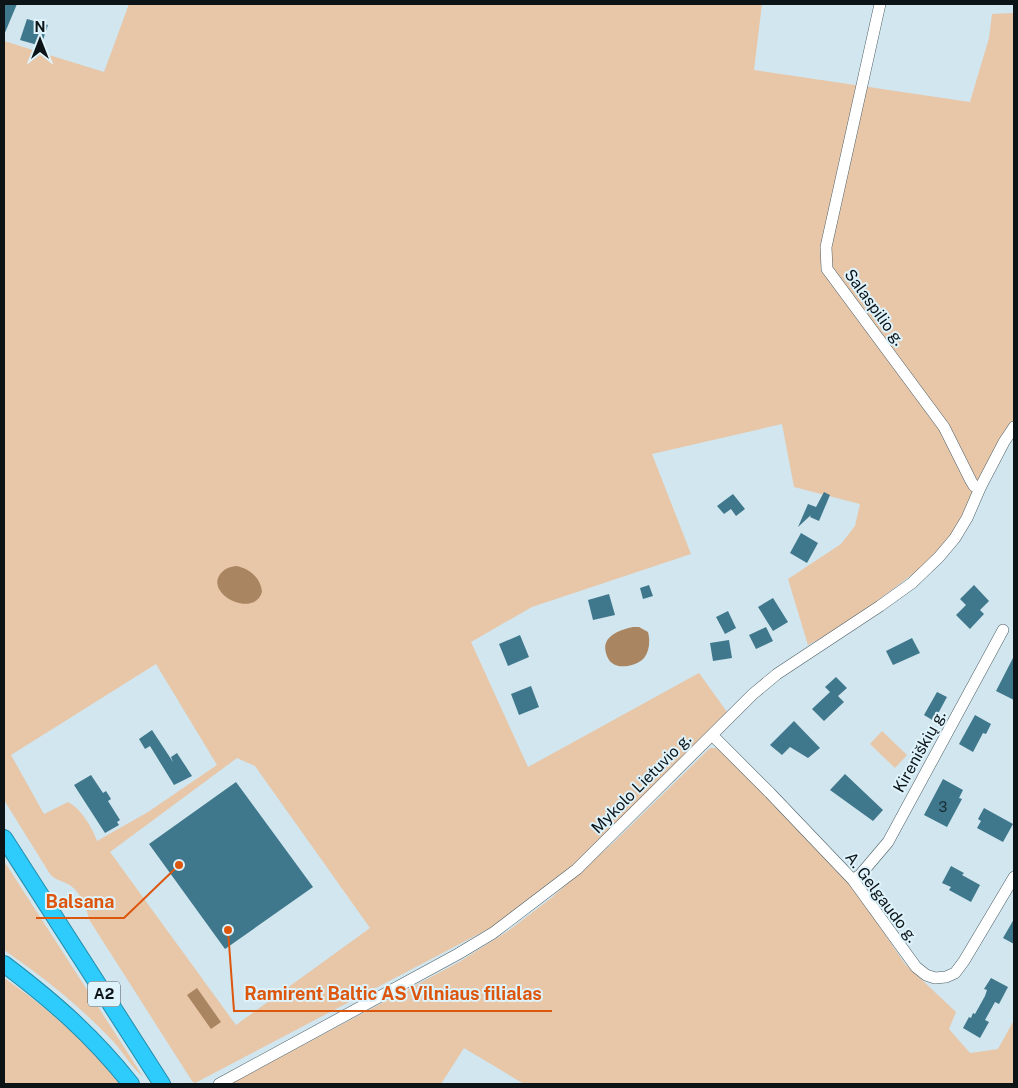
<svg xmlns="http://www.w3.org/2000/svg" width="1018" height="1088" font-family="'Public Sans',sans-serif">
	<style>
		.green { fill: #e8c6a8; fill-rule: evenodd }
		.water { fill: #aa8561 }
		.building { fill: #3f778c }
		.lines { fill: none; stroke-linecap: round; stroke-linejoin: round }
		.minor-casing { stroke: #4b5d64; stroke-width: 12 }
		.highway-casing { stroke: #228cac; stroke-width: 18 }
		.minor { stroke: #fff; stroke-width: 11 }
		.highway { stroke: #2dccfc; stroke-width: 16 }
		.labels { text-anchor: middle; stroke-width: 4; stroke-linejoin: round; paint-order: stroke }
		.number-label { font-size: 14px; fill: #1a2d34 }
		.shield { fill: #def3fb; stroke: #4c575b; stroke-width: 1 }
		.shield-label { font-size: 15px; font-weight: bold; fill: #0d1417 }
		.street-label { font-size: 16px; fill: #0d1417; stroke: #def3fb }
		.leader { fill: none; stroke: #dd560d; stroke-width: 2 }
		.callout-dot { fill: #dd560d; stroke: #def3fb; stroke-width: 2 }
		.callout-label { font-size: 18px; text-anchor: middle; font-weight: bold; fill: #dd560d; stroke: #def3fb; stroke-width: 4; stroke-linejoin: round; paint-order: stroke }
	</style>
	<rect width="100%" height="100%" fill="#d1e6ee"/>
	<!-- green -->
	<path class="green" d="M129,4h633l-8,66 216,32 19,-64 3,-24 22,-1v408l-51,95 -10,17 -14,17 -17,17 -77,58 -37,20 -20,-66 53,-35 14,-18 5,-22 -66,-17 -12,-63 -130,30 39,100 -159,53 -61,35 57,125 171,-94 28,39 -23,25 -134,131 -78,59 -297,156 -3,-2 -102,-160c-4,-12 -8,-27 -19,-35 -7,-5 -15,-5 -21,-12l-46,-74v-759l100,31zM156,664l61,101 -69,47 -51,29c-5,-14 -16,-32 -29,-39l-24,12 -33,-59zM237,758l18,8 115,162 -134,97 -126,-173z
		M882,731l25,24 -12,13 -25,-24z
		M710,748h5l9,3 123,130 14,18 44,65 51,48 -7,17 21,24 28,-4 16,-29v64h-490l-60,-36 -23,36h-211l229,-122 49,-31 42,-32 63,-56z
		M4,861l129,200 10,16c-13,-11 -22,-29 -35,-41 -33,-34 -65,-59 -104,-86z
		M4,978c43,30 84,64 115,106h-115z"/>
	<!-- water -->
	<path class="water" d="M236,566c13,2 25,12 26,26 -8,26 -54,4 -43,-16 4,-7 10,-9 17,-10z
		M633,627h6l9,5c2,8 2,18 -4,26 -6,7 -24,12 -32,5 -3,-2 -5,-6 -6,-10 -5,-17 14,-23 27,-26z
		M197,988l24,34 -10,7 -24,-34z"/>
	<!-- building -->
	<path class="building" d="M4,4h13l-13,31z
		M27,19l21,6 -7,21 -21,-6z
		M824,492l6,3 -11,26 -9,-4 1,-2 -13,12 10,-23 8,3z
		M733,494l12,15 -9,7 -5,-7 -7,5 -7,-8z
		M801,533l17,10 -11,20 -17,-10z
		M649,585l4,11 -10,3 -3,-11z
		M974,585l15,16 -9,9 4,4 -14,15 -14,-14 10,-10 -6,-6z
		M609,594l6,21 -22,5 -5,-20z
		M773,598l15,24 -15,9 -15,-24z
		M728,611l8,17 -11,6 -9,-17z
		M766,627l7,14 -17,8 -7,-14z
		M520,635l9,22 -21,9 -9,-22z
		M912,638l8,15 -27,12 -7,-14z
		M729,640l3,18 -19,3 -3,-18z
		M1014,656v44l-18,-9z
		M836,677l11,11 -9,8 6,6 -20,19 -12,-12 18,-17 -5,-5z
		M531,686l8,21 -20,8 -8,-21z
		M937,692l10,5 -13,24 -10,-6z
		M975,715l16,9 -5,10 -3,-1 -10,19 -14,-8z
		M794,721l26,27 -12,10 -18,-11 -8,8 -12,-10z
		M152,730l21,32 -2,-5 6,-4 15,23 -18,9 -24,-39 -5,3 -6,-10z
		M845,774l38,36 -10,11 -43,-31z
		M91,775l12,18 3,-2 5,8 -3,2 12,19 -3,2 2,3 -14,8 -31,-48z
		M943,779l20,11 -4,8 3,1 -15,28 -23,-12z
		M236,782l77,105 -88,62 -76,-105z
		M984,808l29,16 -10,18 -26,-14 4,-7 -3,-2z
		M951,866l13,7 -2,2 18,10 -9,17 -22,-12 2,-3 -9,-4z
		M1014,919v25l-11,-6z
		M991,978l17,9 -9,17 -4,-2 -10,18 4,2 -9,16 -17,-10 6,-11 2,1 2,-5 2,1 10,-18 2,-6 -3,-1z"/>
	<g class="lines">
		<!-- minor casing -->
		<g class="minor-casing">
			<path id="minor" d="M880,4l-54,243 1,22 117,158 27,54 3,5 6,2
				M712,735l58,58 83,87 63,87 10,8 9,3 11,-1 9,-4 9,-12 50,-84
				M853,880l7,-5 28,-33 115,-212
				M219,1084l239,-130 35,-21 84,-64 176,-175 24,-20 103,-68 32,-23 27,-26 16,-19 12,-20 13,-30 24,-46 10,-15"/>
		</g>
		<!-- highway casing -->
		<g class="highway-casing">
			<path id="highway" d="M4,838l158,246
				M4,964c50,38 88,71 127,120"/>
		</g>
		<!-- minor -->
		<use href="#minor" class="minor"/>
		<!-- highway -->
		<use href="#highway" class="highway"/>
	</g>
	<g class="labels">
		<!-- number labels -->
		<g class="number-label">
			<text x="943" y="812">3</text>
		</g>
		<!-- shield labels -->
		<rect class="shield" x="88" y="981.5" width="32" height="25" rx="4"/>
		<g class="shield-label">
			<text x="104" y="999">A2</text>
		</g>
		<!-- street labels -->
		<g class="street-label">
			<text transform="translate(875 307) rotate(54)" y="6">Salaspilio g.</text>
			<text transform="translate(919 751) rotate(-61)" y="6">Kireniškių g.</text>
			<text transform="translate(641 783) rotate(-45)" y="6">Mykolo Lietuvio g.</text>
			<text transform="translate(882 897) rotate(53)" y="6">A. Gelgaudo g.</text>
		</g>
	</g>
	<!-- callouts -->
	<path class="leader" d="M179 865L124 918H36M228 930L234 1011H552"/>
	<g class="callout-dot">
		<circle cx="179" cy="865" r="5"/>
		<circle cx="228" cy="930" r="5"/>
	</g>
	<g class="callout-label">
		<text x="80" y="908">Balsana</text>
		<text x="393" y="1000">Ramirent Baltic AS Vilniaus filialas</text>
	</g>
	<!-- border -->
	<rect width="1018" height="1088" fill="none" stroke="#0d1417" stroke-width="10"/>
	<!-- north arrow -->
	<g transform="translate(40 40)" stroke="#def3fb" stroke-width="4" paint-order="stroke">
	<path d="M0-4L9 19L0 12L-9 19Z" fill="#0d1417"/>
	<text y="-8" font-size="14" font-weight="bold" text-anchor="middle" fill="#0d1417">N</text>
	</g>
</svg>
